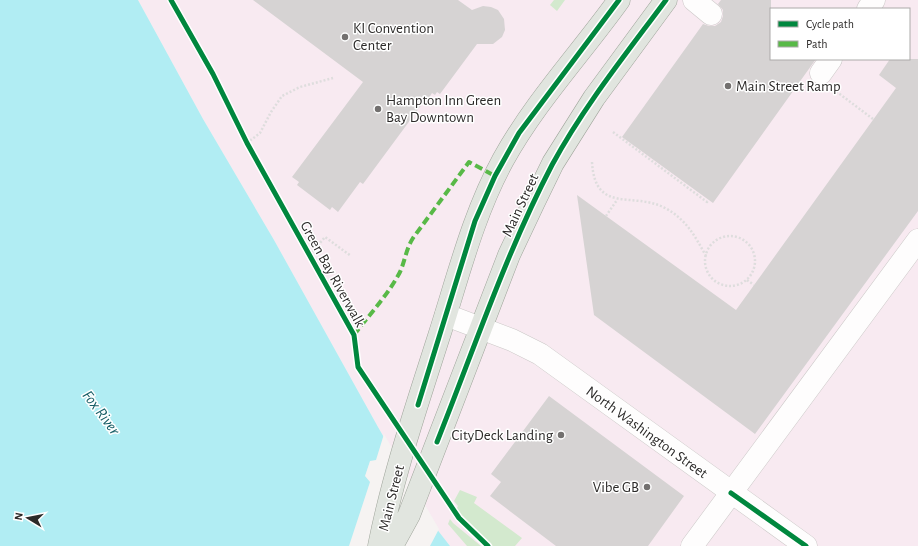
<svg xmlns="http://www.w3.org/2000/svg" width="918" height="546" font-family="'Alegreya Sans',sans-serif">
	<style>
		.commercial { fill: #f8eaf1; fill-rule: evenodd }
		.green { fill: #d3e9ce }
		.water { fill: #b1edf3 }
		.pier { fill: #f6f3f2 }
		.building { fill: #d6d3d3 }
		.lines { fill: none; stroke-linecap: round; stroke-linejoin: round }
		.minor-casing { stroke: #cbc8c7; stroke-width: 23 }
		.major-casing { stroke: #9fa59b; stroke-width: 23 }
		.path { stroke: #dedddd; stroke-width: 2.5; stroke-dasharray: 2 2; stroke-linecap: butt }
		.minor { stroke: #fefdfd; stroke-width: 22 }
		.major { stroke: #e1e5df; stroke-width: 22 }
		.quiet { stroke: #58b947; stroke-width: 4; stroke-dasharray: 8 4; stroke-linecap: butt }
		.cycleway-casing { stroke: #fff; stroke-width: 8 }
		.cycleway { stroke: #00873e; stroke-width: 5 }
		.poi-dot { fill: #73706f; stroke: #fff; stroke-width: 1.5 }
		.labels { text-anchor: middle; stroke-width: 3; stroke-linejoin: round; paint-order: stroke }
		.poi-label { font-size: 15px; fill: #2c2a29; stroke: #fff; text-anchor: start }
		.street-label { font-size: 15px; fill: #2c2a29; stroke: #fff }
		.water-label { font-size: 16px; font-style: italic; fill: #165e66; stroke: #fff }
	</style>
	<rect width="100%" height="100%" fill="#f6f3f2"/>
	<!-- commercial -->
	<path class="commercial" d="M138,0h780v546h-468l-14,-18 -58,-101 -104,-187 -71,-121zM771,9h138v50h-138z"/>
	<!-- green -->
	<path class="green" d="M554,0h11l-8,11 -7,-6z
		M460,490l17,7 -3,6 48,35 -7,8h-22l-38,-34 3,-6 -4,-5z
		M450,519l3,4 28,23h-14l-19,-22z"/>
	<!-- water -->
	<path class="water" d="M0,0h138l65,119 71,121 104,187 58,101 14,18h-450z"/>
	<!-- pier -->
	<path class="pier" d="M384,434l55,95 -9,17h-81l21,-64 -5,-6 5,-15 6,-1z"/>
	<!-- building -->
	<path class="building" d="M253,0h205l14,10 11,-4 8,1 7,3 6,9 1,11 -3,7 -9,7h-16l-37,50 -3,-2 -2,3 -3,-2 -5,8 -2,-1 -62,84 -3,-2 -22,30 -6,-5 -2,3 -33,-25 2,-3 -7,-5 71,-95z
		M721,0h50v59h45l-103,144 -91,-66 81,-113 6,2h6l6,-4 2,-6v-6l-5,-6z
		M890,59h28v152l-163,223 -161,-119 -17,-120 159,115 160,-222 -17,-13z
		M549,396l135,100 -36,50h-92l-66,-50 11,-14 -10,-8z"/>
	<g class="lines">
		<!-- minor casing -->
		<g class="minor-casing">
			<path id="minor" d="M694,0l17,14
				M868,9l6,-9
				M821,73l10,-14
				M446,315l66,25 28,14 266,192
				M692,546l226,-306"/>
		</g>
		<!-- major casing -->
		<g class="major-casing">
			<path id="major" d="M379,546c14,-71 38,-141 60,-210 19,-59 34,-121 64,-176 32,-58 78,-107 116,-160
				M392,546l17,-31 100,-260 25,-53 19,-39 41,-65 72,-98"/>
		</g>
		<!-- path -->
		<path class="path" d="M833,89l40,30
			M613,132l94,70 1,-2
			M247,143l13,-10 11,-21 11,-16 18,-9 33,-9
			M592,162c3,53 41,29 73,46 21,11 30,28 41,48
			M606,216l11,-16
			M705 261a25 25 0 1 1 50 0a25 25 0 1 1-50 0Z
			M310,255l15,-18 26,19
			M747,280l7,5"/>
		<!-- minor -->
		<use href="#minor" class="minor"/>
		<!-- major -->
		<use href="#major" class="major"/>
		<!-- quiet -->
		<path class="quiet" d="M354,335c15,-20 34,-40 46,-63 5,-11 6,-23 13,-34l56,-76 26,14"/>
		<!-- cycleway casing -->
		<g class="cycleway-casing">
			<path id="cycleway" d="M171,0l42,74 34,69 107,192 4,32 101,151 29,28
				M418,405l57,-184 20,-45 24,-43 100,-133
				M437,442c37,-93 69,-189 115,-277 32,-59 74,-111 114,-165
				M731,493l75,53"/>
		</g>
		<!-- cycleway -->
		<use href="#cycleway" class="cycleway"/>
	</g>
	<!-- markers -->
	<g class="poi-dot">
		<circle cx="345" cy="37" r="4"/>
		<circle cx="728" cy="86" r="4"/>
		<circle cx="378" cy="109" r="4"/>
		<circle cx="561" cy="435" r="4"/>
		<circle cx="647" cy="487" r="4"/>
	</g>
	<g class="labels">
		<!-- poi labels -->
		<g class="poi-label">
			<text x="353" y="33">KI Convention<tspan x="353" dy="17">Center</tspan></text>
			<text x="736" y="91">Main Street Ramp</text>
			<text x="386" y="105">Hampton Inn Green<tspan x="386" dy="17">Bay Downtown</tspan></text>
			<text x="553" y="440" text-anchor="end">CityDeck Landing</text>
			<text x="639" y="492" text-anchor="end">Vibe GB</text>
		</g>
		<!-- street labels -->
		<g class="street-label">
			<text transform="translate(520 205) rotate(-65)" y="5">Main Street</text>
			<text transform="translate(333 274) rotate(61)" y="5">Green Bay Riverwalk</text>
			<text transform="translate(647 432) rotate(36)" y="5">North Washington Street</text>
			<text transform="translate(391 498) rotate(-76)" y="5">Main Street</text>
		</g>
		<!-- water labels -->
		<g class="water-label">
			<text transform="translate(102 412) rotate(53)" y="6">Fox River</text>
		</g>
	</g>
	<!-- legend -->
	<rect x="770" y="8" width="140" height="52" fill="#ffffff" stroke="#abaaa9"/>
	<rect x="778" y="21" width="20" height="6" fill="#00873e" stroke="#abaaa9"/>
	<text x="806" y="28" font-size="12" fill="#2c2a29">Cycle path</text>
	<rect x="778" y="41" width="20" height="6" fill="#58b947" stroke="#abaaa9"/>
	<text x="806" y="48" font-size="12" fill="#2c2a29">Path</text>
	<!-- north arrow -->
	<g transform="translate(28 518) rotate(280)" stroke="#ffffff" stroke-width="3" paint-order="stroke">
	<path d="M0-3L7 15L0 10L-7 15Z" fill="#2c2a29"/>
	<text y="-6" font-size="11" font-weight="bold" text-anchor="middle" fill="#2c2a29">N</text>
	</g>
</svg>
